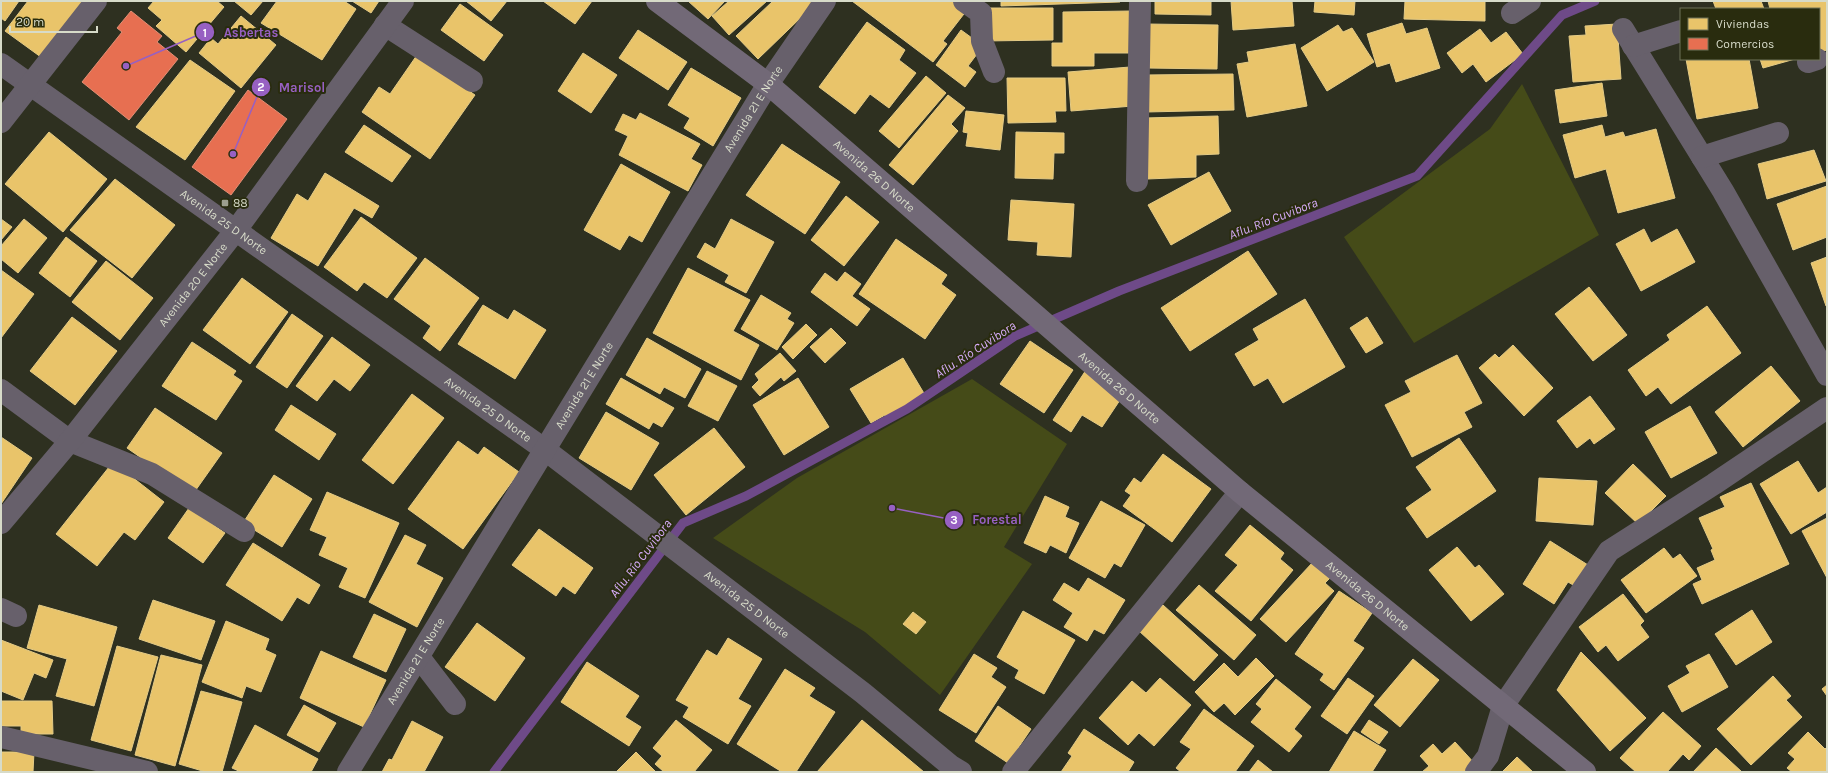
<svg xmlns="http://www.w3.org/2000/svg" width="1828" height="773" font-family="Karla,sans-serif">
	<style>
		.green { fill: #454b18 }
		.homes { fill: #e9c46a; stroke: #e4cb86 }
		.shops { fill: #e76f51; stroke: #e28f75 }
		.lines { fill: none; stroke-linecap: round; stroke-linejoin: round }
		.stream { stroke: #6e4a88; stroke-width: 9 }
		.street { stroke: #67606b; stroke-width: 22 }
		.secondary { stroke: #726977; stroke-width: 22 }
		.poi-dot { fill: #9c9f8e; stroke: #292c0e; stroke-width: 1.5 }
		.labels { text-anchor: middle; stroke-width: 4; stroke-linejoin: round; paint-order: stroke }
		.street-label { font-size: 12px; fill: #d7dbc9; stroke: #292c0e }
		.poi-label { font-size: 12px; fill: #d7dbc9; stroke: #292c0e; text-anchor: start }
		.water-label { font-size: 13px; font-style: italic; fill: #d6acf9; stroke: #292c0e }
		.leader { fill: none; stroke: #9760c2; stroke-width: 1.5 }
		.callout-dot { fill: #9760c2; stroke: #292c0e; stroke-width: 1.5 }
		.mark-label { font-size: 12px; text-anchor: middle; font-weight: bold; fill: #fff }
		.callout-label { font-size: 13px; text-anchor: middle; font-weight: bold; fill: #9760c2; stroke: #292c0e; stroke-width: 4; stroke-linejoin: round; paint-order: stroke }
	</style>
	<rect width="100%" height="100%" fill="#2e3020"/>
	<!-- green -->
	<path class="green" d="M1522,84l77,151 -185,108 -70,-106 146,-108z
		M972,379l95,65 -63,103 28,17 -92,131 -75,-63 -152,-94 84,-60z"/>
	<!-- homes -->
	<path class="homes" d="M1,1h18l-14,20 -4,-3z
		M28,1h61l-44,59 -40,-29z
		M154,1h63l7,6 -38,45 -30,-26 6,-6 -14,-12z
		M234,1h29l-12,14z
		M277,1h67l12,8 -34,51 -61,-37z
		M352,1h27l-8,12z
		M466,1h41l-16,20z
		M543,1h49l-17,23z
		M688,1h37l-17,18z
		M729,1h38l-38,34 -17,-19z
		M773,1h45l-60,58 -22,-23z
		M852,1h104l11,9 -24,31 4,3 -14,18z
		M1001,1h119v1l-119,4z
		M1155,1h56v14l-56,-1z
		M1231,1h61l2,25 -61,4z
		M1315,1h40l-1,14 -40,-3z
		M1405,1h80v20l-81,-2z
		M1713,1h48l3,8h-48z
		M1768,1h59v49l-8,2v-43h-49z
		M460,4l43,31 -19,26 -43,-31z
		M984,8h69v32l-69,1z
		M1131,11l1,42h-38v13h-42v-23h11v-31z
		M241,16l35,29 -35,43 -42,-35 12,-15 7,6z
		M867,22l38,28 -6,10 17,13 -27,35 -19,-14 -15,20 -36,-27z
		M1402,23l4,11 21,-6 13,40 -44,14 -6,-19 -13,4 -10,-33z
		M1147,24l71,1 -1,44 -70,-1z
		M1617,24l4,55 -48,3 -4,-46 17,-1 -1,-9z
		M1338,25l5,7 9,-4 22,34 -47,29 -26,-43z
		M1480,29l11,14 15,-11 17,22 -37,28 -13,-18 -11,9 -15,-20z
		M638,30l49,32 -19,28 -49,-32z
		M961,30l22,16 -15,20 8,6 -11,15 -29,-22z
		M1295,44l12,62 -60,11 -10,-53 12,-2 -2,-10z
		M583,53l34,22 -26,38 -33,-22z
		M417,55l58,40 -45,64 -68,-47 17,-25 11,7z
		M1686,59h63l9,49 -61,11z
		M1760,59h35l-32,9z
		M190,60l45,31 -50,69 -49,-33z
		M1130,67l3,39 -62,5 -3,-39z
		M691,68l50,30 -28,48 -29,-18 6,-10 -22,-13z
		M1233,74l1,36 -88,2 -1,-37z
		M926,76l20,17 -47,55 -20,-17z
		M1007,78h58l1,33h-11l1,11 -48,1z
		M1602,83l5,33 -47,7 -5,-33z
		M948,95l17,13 -14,16 7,7 -45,54 -24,-20z
		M966,111l38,4 -4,35 -34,-4 2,-13 -5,-1z
		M640,113l60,31 -9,15 11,6 -14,26 -69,-36 9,-19 -13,-6 8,-16 13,6z
		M1218,116l1,38 -23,1v22l-49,2 -2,-61z
		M364,125l47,31 -19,26 -47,-30z
		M1602,125l3,12 18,-5 2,5 31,-8 19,69 -57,15 -12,-44 -31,9 -12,-43z
		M49,132l58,47 -44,53 -58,-48z
		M1016,132l48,1v20h-10l-1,26 -38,-1z
		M782,144l58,38 -35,52 -59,-39z
		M1814,150l12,31 -59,18 -9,-35z
		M621,164l49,28 -28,50 -13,-7 -9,15 -36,-20z
		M1209,172l22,39 -60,34 -23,-40z
		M325,173l54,33 -7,12 -18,-10 -36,58 -47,-28 26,-44 11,7z
		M115,179l60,46 -43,53 -62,-48z
		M1827,186v51l-34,13 -16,-46z
		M846,196l33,26 -35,44 -33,-26z
		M1011,200l63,4 -3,53 -34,-2 1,-13 -30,-2z
		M361,217l56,41 -30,40 -23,-16 -7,9 -33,-24z
		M1,219l11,8 -11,13z
		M24,219l23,19 -29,35 -17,-14v-13z
		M731,219l43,23 -28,51 -21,-11 4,-7 -32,-18 8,-14 10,6z
		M1644,229l7,14 26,-14 18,33 -54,29 -25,-47z
		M66,237l31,24 -27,36 -31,-24z
		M896,239l51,36 -6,9 15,11 -31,44 -66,-45z
		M1248,251l29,43 -87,57 -29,-43z
		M1827,257v49h-1l-15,-43z
		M425,258l54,40 -39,53 -17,-13 8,-12 -37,-27z
		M106,261l47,37 -33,42 -48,-38z
		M688,268l62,32 -17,31 26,14 -18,35 -88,-47z
		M1,270l33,24 -33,44z
		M845,272l16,12 -9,12 18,13 -13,17 -46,-34 14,-19 12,9z
		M242,278l46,34 -38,52 -47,-34z
		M1589,287l38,48 -34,26 -38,-47z
		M761,295l30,18 -4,6 7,4 -17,27 -36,-21z
		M1305,299l40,68 -62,36 -15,-25 -14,8 -19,-32 24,-14 -6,-11z
		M483,305l25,15 6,-10 32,20 -31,49 -57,-35z
		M1707,306l34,47 -70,51 -13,-17 -12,9 -18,-26 42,-30 -3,-5z
		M292,314l31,22 -36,52 -31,-21z
		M72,317l45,34 -42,54 -45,-34z
		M1367,317l16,26 -17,10 -16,-25z
		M806,324l11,11 -24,24 -11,-12z
		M831,328l15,15 -21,20 -15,-16z
		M332,337l38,28 -20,26 -16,-12 -17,22 -21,-15z
		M647,338l54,31 -16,29 -21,-11 -4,7 -34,-19z
		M1030,341l43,29 -29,43 -44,-29z
		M192,342l44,29 -3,4 9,6 -26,39 -54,-34z
		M1513,345l40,43 -29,28 -45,-48 16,-14 4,4z
		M780,353l16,18 -12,10 -3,-4 -21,19 -8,-9 7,-7 -4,-6z
		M1457,355l25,48 -18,9 8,15 -60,30 -27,-52 26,-13 -6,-11z
		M903,358l22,37 -38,23 -2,-3 -14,8 -21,-34z
		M1771,366l29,35 -57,46 -28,-35z
		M1086,370l38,24 -22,33 -20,-12 -11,17 -18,-12z
		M707,371l30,15 -19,35 -30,-15z
		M621,378l53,30 -12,19 -9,-5 -4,7 -43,-25z
		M798,378l31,49 -45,28 -31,-50z
		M412,394l32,24 -51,66 -31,-24z
		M1590,396l25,33 -21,15 -4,-6 -13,10 -20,-27z
		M291,405l45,29 -17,26 -44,-30z
		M1690,406l27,47 -46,25 -26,-46z
		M155,408l67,45 -29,41 -66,-46z
		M606,412l53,31 -28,47 -52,-32z
		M714,428l31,39 -59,48 -32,-40z
		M1,437l31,21 -31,46z
		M1459,438l37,53 -69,47 -21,-30 26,-18 -16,-23z
		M458,441l20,14 6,-8 35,25 -56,77 -55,-40z
		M1163,454l48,35 -39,53 -49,-36 8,-11 -6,-4 9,-13 7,5z
		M1798,461l20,32 9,-6v25l-36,22 -31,-50z
		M113,462l51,40 -29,38 -11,-8 -27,34 -41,-32z
		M1633,464l33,32 -28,28 -33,-31z
		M274,475l38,24 -30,48 -39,-24z
		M1539,478l58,3 -4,44 -57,-4z
		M1751,483l38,81 -87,40 -9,-20 9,-4 -5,-12 18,-8 -4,-10 2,-1 -14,-31 26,-11 -5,-10z
		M327,492l72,31 -34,75 -26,-11 9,-19 -29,-13 8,-18 -17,-7z
		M1045,496l24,11 -4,10 14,6 -13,30 -16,-8 -4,8 -22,-10z
		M1101,501l44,24 -24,42 -7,-4 -9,15 -36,-20z
		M189,508l36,25 -22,30 -35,-25z
		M1827,518v60l-25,-47z
		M1250,525l34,28 -4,6 13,11 -42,51 -36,-30 23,-26 -13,-10z
		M539,529l54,39 -18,26 -12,-8 -7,10 -44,-31z
		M405,535l21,10 -10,19 27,14 -26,49 -48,-25z
		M1550,541l38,24 -13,21 -7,-4 -14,22 -31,-20z
		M253,543l67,42 -11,19 -12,-7 -15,24 -56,-36z
		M1457,547l18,21 4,-3 25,29 -33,27 -42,-51z
		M1664,548l9,11 7,-5 17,22 -51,37 -25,-33z
		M1313,562l17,16 -5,5 9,8 -48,51 -26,-23z
		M1088,578l37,22 -21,34 -10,-5 -7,12 -23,-14 9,-14 -20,-13 11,-17 15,9z
		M1199,585l57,50 -22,25 -58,-50z
		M1339,591l33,22 -19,28 11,7 -30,42 -14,-10 4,-6 -29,-20z
		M1623,594l21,27 -4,4 9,12 -31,24 -12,-16 -8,7 -19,-25z
		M153,600l62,21 -14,39 -62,-21z
		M39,605l78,22 -23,79 -38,-10 11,-37 -40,-11z
		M1163,605l55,50 -24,26 -55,-50z
		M1752,610l20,32 -36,23 -21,-31z
		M1023,611l52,29 -31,54 -29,-16 4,-8 -22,-13z
		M913,612l13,10 -10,12 -13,-10z
		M374,614l32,15 -20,43 -33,-15z
		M226,621l43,18 -4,11 11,5 -15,37 -15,-6 -4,12 -40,-16z
		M477,623l48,35 -30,43 -50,-34z
		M728,638l34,21 -24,40 13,7 -23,38 -45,-27 6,-10 -13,-7 31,-50 10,6z
		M1,640l52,20 -7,18 -12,-5 -11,27 -22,-9z
		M117,646l41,11 -27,94 -40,-11z
		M321,651l65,29 -22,47 -64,-29z
		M1581,652l65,66 -36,33 -53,-61z
		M974,654l23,14 -6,9 15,10 -30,46 -37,-23z
		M1709,654l19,33 -46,25 -14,-26 22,-13 -4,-7z
		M161,655l41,10 -27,101 -40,-11z
		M1256,658l18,18 -39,39 -11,-12 -10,9 -19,-20 29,-29 14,14z
		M1413,659l26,21 -39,47 -26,-22z
		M587,662l52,34 -14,21 16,10 -12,19 -68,-44z
		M785,669l30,19 -6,8 26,16 -39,60h-14l-45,-28z
		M1773,676l18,20 -5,4 16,17 -51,48 -34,-36z
		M1160,678l31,27 -37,41 -15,-13 -11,12 -29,-27 33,-37 14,12z
		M1348,678l26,18 -27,38 -26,-18z
		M1276,679l35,28 -17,22 8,7 -13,16 -38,-30 11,-13 -6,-5z
		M1827,685v11l-5,-7z
		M201,691l41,11 -20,70h-16l-27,-8z
		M1,701h51l1,33h-32v-8h-20z
		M304,705l32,18 -17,29 -32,-17z
		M998,706l33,23 -23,34 -33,-22z
		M1204,709l50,37 -19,26h-54l-5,-4 15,-19 -11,-7z
		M1663,712l38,34 -12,14 -6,-6 -16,18h-31l-16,-14z
		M676,720l36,30 -18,22h-30l-9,-8 7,-8 -9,-8z
		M862,720l62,52h-107z
		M1369,720l19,12 -9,12 -18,-12z
		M412,721l31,16 -19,35h-42l7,-13 3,1z
		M255,725l63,34 -7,13h-70l-9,-4z
		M1084,729l50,33 -6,10h-67l11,-16 -4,-3z
		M1354,731l32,19 -14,22h-43z
		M1808,732l17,17 2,-2v25h-35l-5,-4 8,-9 -7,-6z
		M1455,742l21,23 -7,7h-47l7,-6 -9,-10 13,-12 9,10z
		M1716,748l26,24h-49z
		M1,752h33l-1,20h-32z
		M636,752l20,20h-40z
		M1517,757l16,15h-31z
		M1258,760l15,12h-24z"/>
	<!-- shops -->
	<path class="shops" d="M131,11l31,25 -5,6 21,17 -49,61 -47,-38 40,-50 -5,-4z
		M248,90l39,29 -56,76 -39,-28z"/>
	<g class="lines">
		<!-- stream -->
		<path class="stream" d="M494,772l189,-249 63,-27 161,-87 108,-73 104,-45 298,-115 145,-161 33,-14"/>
		<!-- street -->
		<g class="street">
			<path d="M964,1l17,12 1,28 12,31"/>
			<path d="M1512,13l18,-12"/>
			<path d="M385,25l87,56"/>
			<path d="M1623,29l100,162 104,184"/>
			<path d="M1633,46l48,-15"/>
			<path d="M1808,62l9,-3"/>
			<path id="s1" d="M1,64l543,385 319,244 88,73 10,6"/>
			<path d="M1,122l95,-121"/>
			<path d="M1702,157l76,-24"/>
			<path d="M1137,181l3,-180"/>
			<path d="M1,390l69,51 82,33 92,57"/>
			<path id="s2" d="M1,523l69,-82 166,-211 167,-229"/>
			<path d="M1,609l15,7"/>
			<path d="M419,657l36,47"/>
			<path d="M1,737l146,35"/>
			<path id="s3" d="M348,772l420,-688 57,-83"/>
			<path d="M1013,772l227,-280"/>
			<path d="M1476,772l12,-16 15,-50 106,-155 105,-67 113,-76"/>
		</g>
		<!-- secondary -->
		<path class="secondary" id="s4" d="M657,1l111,83 472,408 345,280"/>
	</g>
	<!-- markers -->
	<rect class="poi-dot" x="221" y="199" width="8" height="8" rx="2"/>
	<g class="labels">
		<!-- street labels -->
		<g class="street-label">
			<text dy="4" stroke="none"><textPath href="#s3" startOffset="777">Avenida 21 E Norte</textPath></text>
			<text dy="4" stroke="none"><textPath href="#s4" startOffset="279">Avenida 26 D Norte</textPath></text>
			<text dy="4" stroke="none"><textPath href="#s1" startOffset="273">Avenida 25 D Norte</textPath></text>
			<text dy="4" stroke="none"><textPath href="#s2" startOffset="306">Avenida 20 E Norte</textPath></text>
			<text dy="4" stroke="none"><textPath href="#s3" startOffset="453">Avenida 21 E Norte</textPath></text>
			<text dy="4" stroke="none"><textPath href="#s4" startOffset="603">Avenida 26 D Norte</textPath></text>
			<text dy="4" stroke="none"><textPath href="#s1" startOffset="597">Avenida 25 D Norte</textPath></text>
			<text dy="4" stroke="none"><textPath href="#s4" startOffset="927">Avenida 26 D Norte</textPath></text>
			<text dy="4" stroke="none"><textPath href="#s1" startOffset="921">Avenida 25 D Norte</textPath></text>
			<text dy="4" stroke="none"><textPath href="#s3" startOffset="130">Avenida 21 E Norte</textPath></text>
		</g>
		<!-- poi labels -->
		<g class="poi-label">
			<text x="233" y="207">88</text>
		</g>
		<!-- water labels -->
		<g class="water-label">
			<text transform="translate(1273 218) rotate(-21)" y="5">Aflu. Río Cuvibora</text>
			<text transform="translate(975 349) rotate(-33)" y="5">Aflu. Río Cuvibora</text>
			<text transform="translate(640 558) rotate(-53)" y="5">Aflu. Río Cuvibora</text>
		</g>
	</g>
	<!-- callouts -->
	<path class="leader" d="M126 66L205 32M233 154L261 87M892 508L954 520"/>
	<g class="callout-dot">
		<circle cx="126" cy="66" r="4"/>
		<circle cx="233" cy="154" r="4"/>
		<circle cx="892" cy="508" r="4"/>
		<circle cx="205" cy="32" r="10"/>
		<circle cx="261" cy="87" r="10"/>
		<circle cx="954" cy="520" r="10"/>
	</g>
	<g class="mark-label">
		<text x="205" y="37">1</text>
		<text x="261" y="91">2</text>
		<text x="954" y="524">3</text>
	</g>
	<g class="callout-label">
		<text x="251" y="37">Asbertas</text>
		<text x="302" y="92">Marisol</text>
		<text x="997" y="524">Forestal</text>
	</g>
	<!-- border -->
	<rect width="1828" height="773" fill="none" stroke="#d7dbc9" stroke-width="4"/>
	<!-- legend -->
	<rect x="1680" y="8" width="140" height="52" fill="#292c0e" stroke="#6f7259"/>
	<rect x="1688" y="18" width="20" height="12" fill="#e9c46a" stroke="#6f7259"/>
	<text x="1716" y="28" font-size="12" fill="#d7dbc9">Viviendas</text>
	<rect x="1688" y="38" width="20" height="12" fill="#e76f51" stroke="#6f7259"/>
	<text x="1716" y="48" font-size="12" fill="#d7dbc9">Comercios</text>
	<!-- scale -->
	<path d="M10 26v6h87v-6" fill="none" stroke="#d7dbc9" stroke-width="2"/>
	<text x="16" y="26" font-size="12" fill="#d7dbc9" stroke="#292c0e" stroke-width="3" paint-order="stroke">20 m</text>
</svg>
